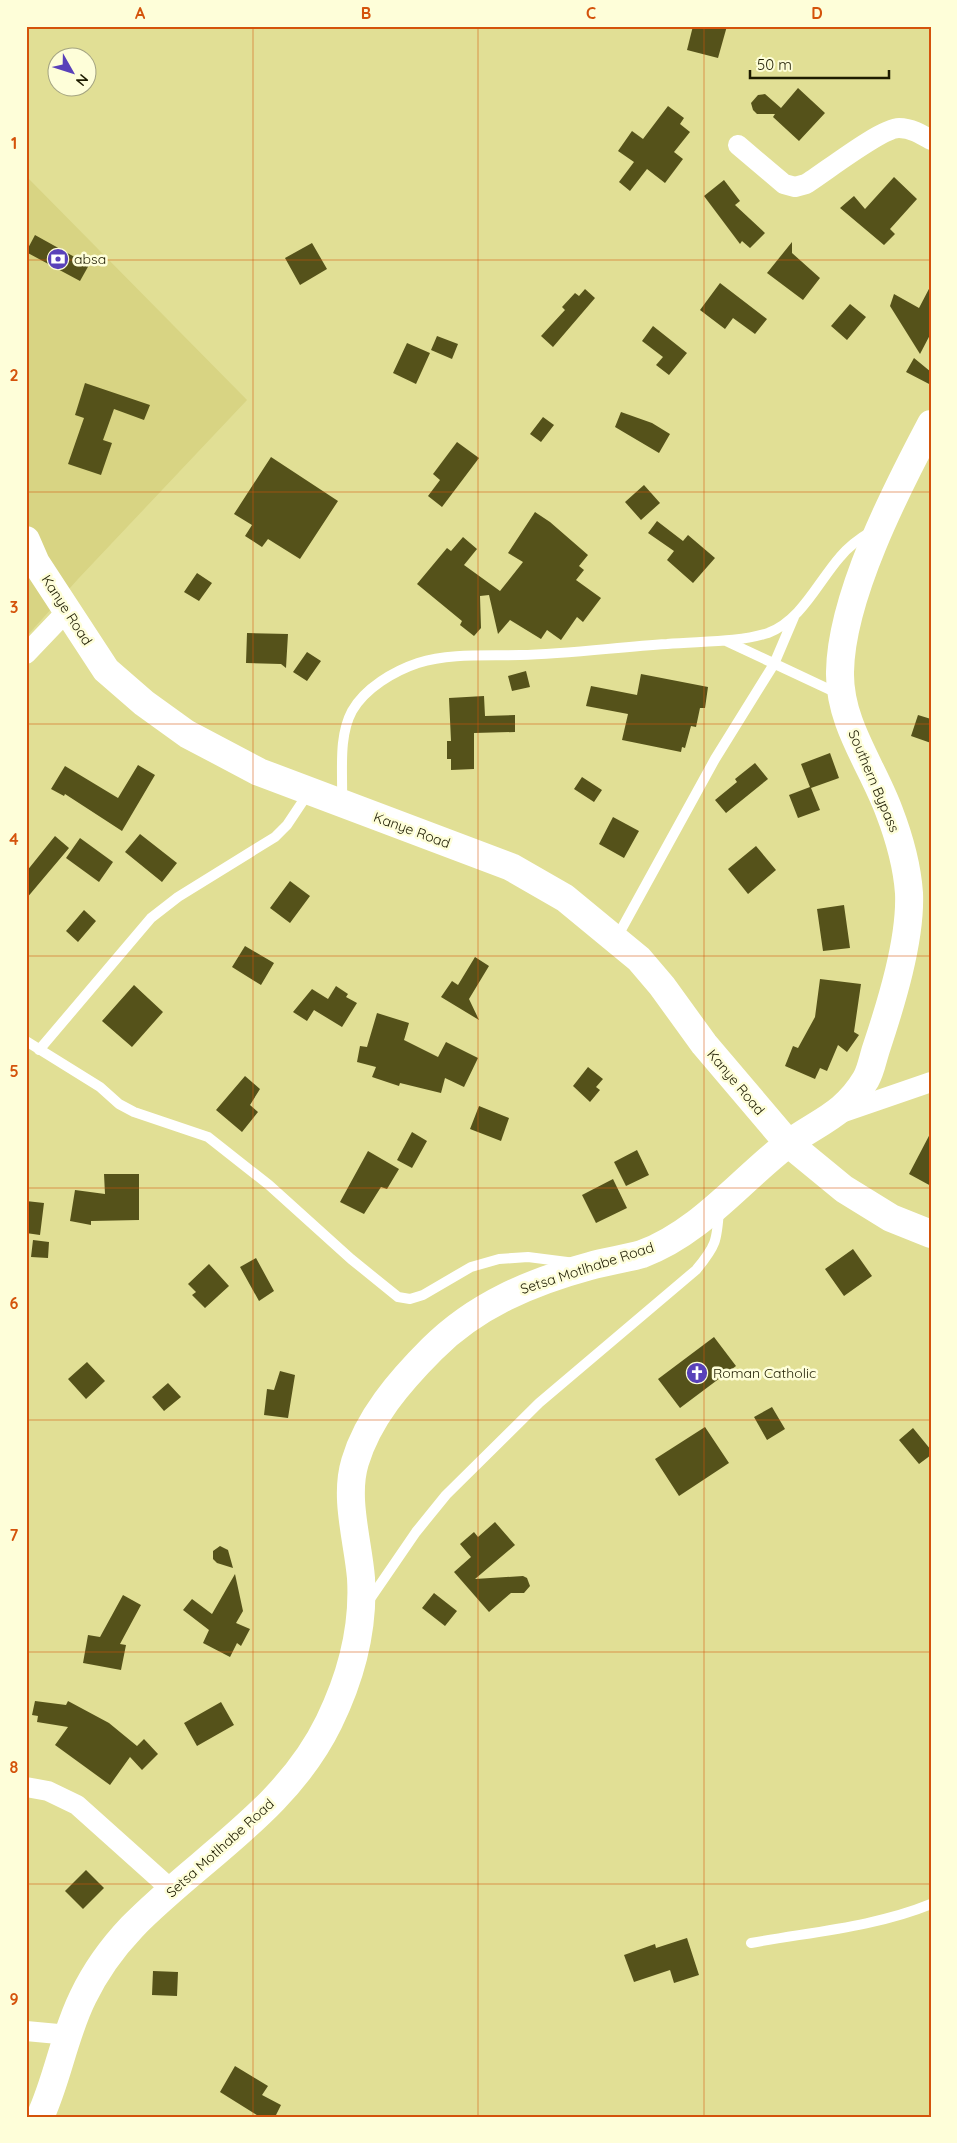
<svg xmlns="http://www.w3.org/2000/svg" width="957" height="2143" font-family="Quicksand,sans-serif">
	<style>
		.built { fill: #d8d483 }
		.building { fill: #55521a }
		.lines { fill: none; stroke-linecap: round; stroke-linejoin: round }
		.lane { stroke: #fff; stroke-width: 10 }
		.street { stroke: #fff; stroke-width: 20 }
		.secondary { stroke: #fff; stroke-width: 28 }
		.grid { fill: none; stroke: #d4530b; stroke-width: 1; stroke-opacity: 0.55 }
		.labels { text-anchor: middle; stroke-width: 5; stroke-linejoin: round; paint-order: stroke }
		.poi-label { font-size: 14px; fill: #1e1c00; stroke: #fefed9; text-anchor: start }
		.street-label { font-size: 14px; fill: #1e1c00; stroke: #fefed9 }
		.neatline { fill: none; stroke: #d4530b; stroke-width: 2 }
		.grid-label { font-size: 16px; text-anchor: middle; font-weight: bold; fill: #d4530b }
	</style>
	<rect width="100%" height="100%" fill="#e1df95"/>
	<!-- built -->
	<path class="built" d="M26,176l221,224 -169,179 -52,58z"/>
	<!-- building -->
	<path class="building" d="M693,26h34l-9,32 -31,-8z
		M798,88l27,25 -26,28 -26,-24 2,-3h-18l-4,-4 -2,-7 7,-8 7,-1 16,14z
		M668,106l16,12 -4,6 10,8 -16,20 9,7 -18,24 -18,-14 -17,22 -11,-9 15,-20 -16,-11 14,-20 11,8z
		M894,177l23,22 -27,30 5,5 -11,11 -44,-37 14,-12 11,13z
		M724,180l16,21 -5,4 30,28 -15,15 -8,-7 -2,3 -36,-48z
		M35,235l54,30 -9,16 -54,-29z
		M792,242v11l28,25 -17,22 -36,-27z
		M312,243l15,26 -27,16 -15,-27z
		M720,283l47,36 -12,15 -22,-16 -8,11 -25,-19z
		M931,285v48l-11,21 -30,-48 4,-12 25,14z
		M585,289l10,9 -42,49 -12,-11 24,-26 -3,-3 13,-14 4,3z
		M850,304l16,13 -19,23 -16,-14z
		M653,326l34,27 -18,22 -13,-10 7,-8 -21,-16z
		M437,336l21,8 -6,15 -21,-9z
		M407,343l23,10 -14,31 -23,-11z
		M914,358l17,14v13l-25,-13z
		M85,383l65,22 -6,15 -30,-11 -11,31 9,3 -11,32 -33,-11 16,-46 -9,-3z
		M621,412l31,11 18,11 -11,19 -44,-26z
		M543,417l11,8 -13,17 -11,-8z
		M457,442l22,16 -37,49 -14,-11 12,-16 -7,-6z
		M271,457l67,44 -38,58 -32,-20 -6,8 -17,-11 7,-11 -18,-11z
		M644,485l16,18 -19,17 -16,-18z
		M535,512l15,10 38,33 -9,11 5,4 -8,10 25,18 -18,24 -6,-5 -16,23 -14,-10 -6,9 -31,-19 -12,14 -9,-39 -9,1 1,32 -7,8 -14,-11 2,-4 -45,-37 30,-36 4,3 12,-14 14,12 -13,16 36,26 23,-29 -15,-9z
		M657,521l26,20 5,-6 27,23 -22,25 -26,-23 7,-9 -26,-18z
		M197,573l15,10 -13,18 -15,-9z
		M247,633l41,1 -2,34 -5,-4 -35,-1z
		M307,652l14,9 -14,20 -14,-9z
		M526,671l4,16 -18,4 -4,-15z
		M641,674l67,13 -3,21h-5l-4,19 -5,-1 -6,22 -3,-1 -1,5 -59,-12 6,-26 -42,-8 5,-20 46,9z
		M484,696l1,20 30,-1v17l-41,1v36l-23,1v-11h-4v-18h4l-2,-43z
		M918,715l13,4v24l-20,-7z
		M830,753l9,25 -28,10 9,22 -22,8 -9,-23 21,-8 -9,-23z
		M755,763l13,16 -42,34 -11,-13 22,-18 -2,-3z
		M138,765l17,10 -33,56 -57,-37 -1,2 -13,-7 14,-23 53,32z
		M582,777l20,13 -8,12 -20,-13z
		M613,817l26,14 -15,27 -25,-14z
		M140,834l37,29 -15,19 -37,-30z
		M55,836l14,12 -43,51v-27z
		M80,838l33,24 -14,20 -33,-24z
		M756,846l20,24 -28,24 -20,-25z
		M290,881l20,15 -20,27 -20,-15z
		M844,905l6,43 -27,3 -6,-42z
		M84,910l12,11 -18,21 -12,-11z
		M245,946l29,17 -13,22 -29,-18z
		M475,957l14,9 -20,33 10,21 -38,-23 11,-16 6,4z
		M820,979l41,5 -7,48 5,3 -12,17 -9,-7 -11,26 -7,-3 -5,11 -30,-13 8,-20 5,2 17,-31z
		M134,985l29,27 -31,35 -30,-26z
		M336,986l12,8 -2,3 11,6 -15,24 -28,-17 -7,11 -14,-9 19,-23 16,10z
		M377,1013l32,10 -5,17 34,17 8,-15 32,16 -14,29 -19,-9 -4,15 -41,-10 -1,3 -27,-9 4,-10 -19,-5 3,-16 7,1z
		M588,1067l15,12 -7,8 4,3 -10,12 -17,-16z
		M245,1076l15,13 -10,16 8,7 -16,20 -26,-22z
		M479,1106l30,12 -8,23 -31,-12z
		M412,1132l15,9 -15,27 -15,-8z
		M931,1132v54l-22,-12z
		M637,1150l12,25 -23,11 -12,-24z
		M368,1151l31,18 -12,20 -6,-2 -17,27 -24,-12z
		M104,1174h35v46l-48,1v4l-21,-4 5,-31 30,4z
		M613,1179l14,29 -31,15 -14,-28z
		M26,1201l18,2 -4,32 -14,-2z
		M33,1240l16,2 -1,16 -17,-1z
		M853,1249l19,27 -28,20 -19,-27z
		M256,1258l18,33 -15,10 -19,-34z
		M209,1264l20,22 -24,22 -13,-13 4,-3 -8,-8z
		M714,1337l22,29 -56,42 -22,-29z
		M87,1362l18,19 -19,18 -18,-20z
		M280,1371l15,4 -7,43 -24,-3 3,-26 7,1z
		M168,1383l13,14 -17,14 -12,-14z
		M772,1407l13,22 -18,11 -13,-23z
		M705,1427l24,36 -50,33 -24,-37z
		M913,1428l18,22v5l-12,9 -20,-24z
		M495,1522l20,23 -40,34 48,-3 4,2 3,8 -6,7h-13l-22,19 -35,-40 17,-15 -11,-13 14,-12 4,5z
		M220,1546l8,4 5,18 -16,-5 -4,-4v-8z
		M235,1574l8,37 -7,12 14,6 -9,17 -4,-3 -7,14 -27,-14 6,-13 -26,-20 9,-11 20,15z
		M434,1593l23,18 -12,15 -23,-18z
		M123,1595l18,10 -21,39 6,1 -5,25 -38,-7 5,-28 12,2z
		M35,1701l31,4 2,-4 41,22 28,23 7,-7 14,15 -16,16 -12,-13 -20,28 -55,-40 13,-18 -31,-5 1,-6 -6,-1z
		M221,1702l13,23 -37,21 -13,-23z
		M86,1870l18,18 -21,21 -18,-18z
		M687,1938l12,37 -25,8 -4,-13 -36,12 -10,-27 31,-11 1,4z
		M153,1971l25,1 -1,24 -25,-1z
		M235,2066l33,20 -6,9 19,10 -6,12h-15l-40,-25z"/>
	<g class="lines">
		<!-- lane -->
		<path class="lane" d="M726,641l113,53
			M342,801c1,-29 -4,-64 10,-90 13,-23 42,-40 66,-48 32,-10 69,-7 102,-8 49,-1 98,-8 147,-11 33,-3 69,-1 101,-11 33,-12 50,-51 72,-76 9,-11 20,-19 32,-26
			M616,939l99,-180 59,-95 20,-47
			M26,1041l74,46 19,17 15,8 74,25 61,48 82,74 47,38 12,2 13,-4 48,-28 28,-8 29,-2 47,6
			M39,1050l112,-132 27,-21 97,-60 12,-12 22,-33
			M368,1602l48,-70 30,-37 93,-92 157,-133c20,-24 21,-29 23,-60
			M751,1943c59,-11 124,-16 180,-39"/>
		<!-- street -->
		<path class="street" d="M738,145l46,39 11,3 11,-3c18,-11 75,-56 93,-56 12,0 22,6 32,12
			M26,654l41,-43
			M838,1114l93,-32
			M26,1787l22,4 29,14 96,86
			M26,2031l43,4"/>
		<!-- secondary -->
		<path class="secondary" d="M26,540l10,23 70,107 38,33 43,31 72,38 252,95 54,31 74,61 23,27 42,58 84,99 56,46 47,29 40,16
			M40,2117c18,-39 24,-82 43,-120 12,-25 30,-50 49,-70 66,-68 154,-116 197,-205 22,-45 35,-94 32,-144 -3,-37 -17,-80 -6,-116 13,-44 45,-81 77,-113 44,-44 99,-67 158,-83 17,-5 35,-7 52,-12 57,-21 97,-72 143,-108 32,-24 59,-30 81,-67 5,-9 7,-21 10,-30 15,-45 35,-109 33,-156 -2,-28 -10,-56 -20,-82 -17,-46 -50,-88 -49,-139 1,-75 56,-182 91,-248"/>
	</g>
	<!-- grid -->
	<path class="grid" d="M253,26v2091M478,26v2091M704,26v2091M26,260h905M26,492h905M26,724h905M26,956h905M26,1188h905M26,1420h905M26,1652h905M26,1884h905"/>
	<!-- icons -->
	<defs>
		<g id="bank-disc" transform="scale(1.125)"><circle r="9.5" fill="#5941b9" stroke="#fefed9"/><path d="M-6-4H6V4H-6ZM0-2.3a2.3 2.3 0 1 0 0 4.6a2.3 2.3 0 1 0 0-4.6Z" fill="#fff"/></g>
		<g id="church-disc" transform="scale(1.125)"><circle r="9.5" fill="#5941b9" stroke="#fefed9"/><path d="M-1.2-6h2.4v3.5h3.3v2.4h-3.3V6h-2.4V-.1h-3.3v-2.4h3.3Z" fill="#fff"/></g>
	</defs>
	<g fill-rule="evenodd">
		<use href="#bank-disc" x="58" y="259"/>
		<use href="#church-disc" x="697" y="1373"/>
	</g>
	<g class="labels">
		<!-- poi labels -->
		<g class="poi-label">
			<text x="74" y="264">absa</text>
			<text x="713" y="1378">Roman Catholic</text>
		</g>
		<!-- street labels -->
		<g class="street-label">
			<text transform="translate(67 610) rotate(57)" y="5">Kanye Road</text>
			<text transform="translate(874 781) rotate(67)" y="5">Southern Bypass</text>
			<text transform="translate(412 830) rotate(20)" y="5">Kanye Road</text>
			<text transform="translate(736 1082) rotate(50)" y="5">Kanye Road</text>
			<text transform="translate(587 1268) rotate(-18)" y="5">Setsa Motlhabe Road</text>
			<text transform="translate(220 1848) rotate(-42)" y="5">Setsa Motlhabe Road</text>
		</g>
	</g>
	<!-- border -->
	<rect width="957" height="2143" fill="none" stroke="#fefed9" stroke-width="55"/>
	<!-- north arrow -->
	<g transform="translate(72 72) rotate(129)"><circle r="24" fill="#fefed9" stroke="#a4a482"/>
	<path d="M0-4L9 19L0 12L-9 19Z" fill="#5941b9"/>
	<text y="-8" font-size="14" font-weight="bold" text-anchor="middle" fill="#1e1c00">N</text>
	</g>
	<!-- scale -->
	<path d="M750 70v8h139v-8" fill="none" stroke="#1e1c00" stroke-width="2.5"/>
	<text x="757" y="70" font-size="15" fill="#1e1c00" stroke="#fefed9" stroke-width="4" paint-order="stroke">50 m</text>
	<rect x="28" y="28" width="902" height="2088" class="neatline"/>
	<g class="grid-label">
		<text x="140" y="19">A</text>
		<text x="366" y="19">B</text>
		<text x="591" y="19">C</text>
		<text x="817" y="19">D</text>
		<text x="14" y="149">1</text>
		<text x="14" y="381">2</text>
		<text x="14" y="613">3</text>
		<text x="14" y="845">4</text>
		<text x="14" y="1077">5</text>
		<text x="14" y="1309">6</text>
		<text x="14" y="1541">7</text>
		<text x="14" y="1773">8</text>
		<text x="14" y="2005">9</text>
	</g>
</svg>
